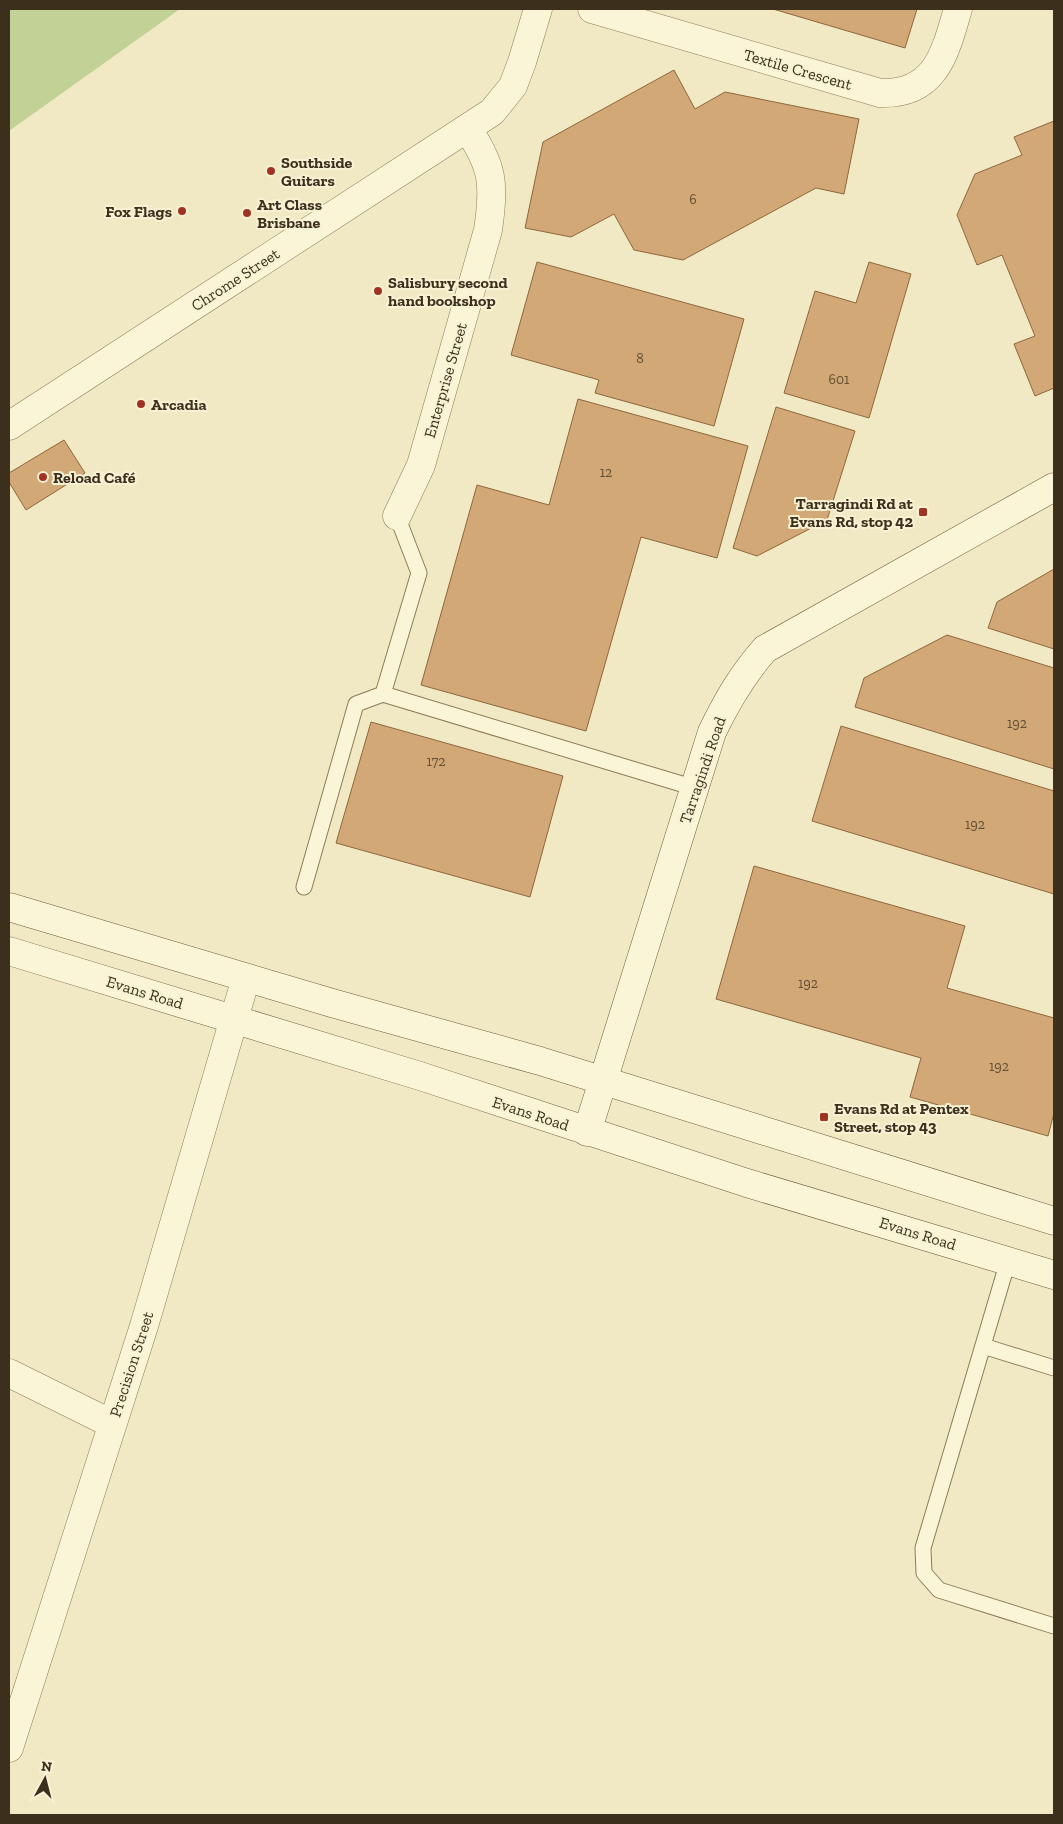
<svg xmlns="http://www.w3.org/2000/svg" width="1063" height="1824" font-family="'Zilla Slab',serif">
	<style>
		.green { fill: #c2d196 }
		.building { fill: #d2a876; stroke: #8e673c }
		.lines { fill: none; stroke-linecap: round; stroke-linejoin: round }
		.lane-casing { stroke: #8d7b58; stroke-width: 17 }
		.street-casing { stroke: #8d7b58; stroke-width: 29 }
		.secondary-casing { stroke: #6f5c3b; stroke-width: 29 }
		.lane { stroke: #fbf5d7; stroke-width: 15 }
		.street { stroke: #fbf5d7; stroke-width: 28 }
		.secondary { stroke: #fbf5d7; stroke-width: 28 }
		.poi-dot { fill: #a13324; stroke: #f8f2d4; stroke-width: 2 }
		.labels { text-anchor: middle; stroke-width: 4; stroke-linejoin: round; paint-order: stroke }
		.number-label { font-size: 14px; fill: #624e33 }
		.street-label { font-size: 16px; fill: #3c301d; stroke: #f8f2d4 }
		.poi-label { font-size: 16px; font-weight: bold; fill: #3c301d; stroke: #f8f2d4; text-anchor: start }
	</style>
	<rect width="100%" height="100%" fill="#f1e9c3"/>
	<!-- green -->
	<path class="green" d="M9,9h171l-171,122z"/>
	<!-- building -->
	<path class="building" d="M773,9h144l-12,39z
		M674,70l21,39 30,-17 134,27 -15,75 -28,-6 -133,72 -49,-10 -20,-36 -43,23 -46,-9 18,-86z
		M1054,121v267l-19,8 -21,-52 21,-8 -33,-81 -25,10 -20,-50 18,-41 47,-19 -8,-18z
		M537,262l207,57 -30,107 -119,-33 4,-13 -88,-25z
		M869,262l42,12 -42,144 -85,-25 31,-102 41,12z
		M578,399l170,47 -31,112 -76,-21 -55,194 -165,-46 56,-200 72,20z
		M776,407l79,24 -28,89 -70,36 -24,-8z
		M64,440l21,33 -59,37 -17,-28v-9z
		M1054,569v80l-66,-21 9,-26z
		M947,635l107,33v101l-199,-62 9,-29z
		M371,722l192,54 -33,121 -194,-54z
		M841,726l213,65v103l-242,-73z
		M754,866l211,60 -18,62 107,30v95l-6,23 -138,-39 11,-39 -205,-59z"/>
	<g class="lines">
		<!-- lane casing -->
		<g class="lane-casing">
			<path id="lane" d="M397,516l22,57 -36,121 312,94
				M304,887l52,-183 27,-10
				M1008,1261l-85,287 1,25 15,17 115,36
				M983,1346l71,22"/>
		</g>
		<!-- street casing -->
		<g class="street-casing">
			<path id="street" d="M592,9l288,84c56,2 65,-40 78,-84
				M9,426l483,-314 21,-26 9,-24 16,-53
				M397,516l24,-51 67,-235c7,-46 5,-64 -21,-102
				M9,1373l103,51
				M9,1748l135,-422 102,-348"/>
		</g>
		<!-- secondary casing -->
		<g class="secondary-casing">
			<path id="secondary" d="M9,907l323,96 208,58 514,160
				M9,951l411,125 327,107 307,92
				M587,1132l125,-400c15,-31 30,-57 53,-83l289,-162"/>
		</g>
		<!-- lane -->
		<use href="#lane" class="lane"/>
		<!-- street -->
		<use href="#street" class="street"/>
		<!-- secondary -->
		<use href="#secondary" class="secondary"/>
	</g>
	<!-- markers -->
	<g class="poi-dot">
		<circle cx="271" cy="171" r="5"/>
		<circle cx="182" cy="211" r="5"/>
		<circle cx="247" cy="213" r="5"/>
		<circle cx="378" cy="291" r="5"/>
		<circle cx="141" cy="404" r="5"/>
		<circle cx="43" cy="477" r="5"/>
		<rect x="918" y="507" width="10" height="10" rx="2.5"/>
		<rect x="819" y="1112" width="10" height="10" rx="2.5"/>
	</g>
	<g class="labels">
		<!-- number labels -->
		<g class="number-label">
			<text x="693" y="204">6</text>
			<text x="640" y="363">8</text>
			<text x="839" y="384">601</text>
			<text x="606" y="477">12</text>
			<text x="1017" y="728">192</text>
			<text x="436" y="766">172</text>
			<text x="975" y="829">192</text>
			<text x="808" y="988">192</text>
			<text x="999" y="1071">192</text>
		</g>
		<!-- street labels -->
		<g class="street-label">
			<text transform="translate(798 69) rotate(16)" y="6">Textile Crescent</text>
			<text transform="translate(235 279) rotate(-33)" y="6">Chrome Street</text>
			<text transform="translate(445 380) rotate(-74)" y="6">Enterprise Street</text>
			<text transform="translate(702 770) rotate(-71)" y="6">Tarragindi Road</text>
			<text transform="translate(145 992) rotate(17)" y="6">Evans Road</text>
			<text transform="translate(531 1113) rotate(18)" y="6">Evans Road</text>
			<text transform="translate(918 1233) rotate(17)" y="6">Evans Road</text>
			<text transform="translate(131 1364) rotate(-72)" y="6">Precision Street</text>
		</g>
		<!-- poi labels -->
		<g class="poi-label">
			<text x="281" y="168">Southside<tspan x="281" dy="18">Guitars</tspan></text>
			<text x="257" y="210">Art Class<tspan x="257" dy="18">Brisbane</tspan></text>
			<text x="172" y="217" text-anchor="end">Fox Flags</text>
			<text x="388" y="288">Salisbury second<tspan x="388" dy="18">hand bookshop</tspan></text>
			<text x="151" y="410">Arcadia</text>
			<text x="53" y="483">Reload Café</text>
			<text x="913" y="509" text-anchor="end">Tarragindi Rd at<tspan x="913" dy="18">Evans Rd, stop 42</tspan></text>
			<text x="834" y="1114">Evans Rd at Pentex<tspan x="834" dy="18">Street, stop 43</tspan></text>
		</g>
	</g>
	<!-- border -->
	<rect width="1063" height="1824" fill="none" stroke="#3c301d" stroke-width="20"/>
	<!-- north arrow -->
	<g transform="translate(45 1779) rotate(7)" stroke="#f8f2d4" stroke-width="4" paint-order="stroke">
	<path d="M0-4L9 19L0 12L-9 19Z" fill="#3c301d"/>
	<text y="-8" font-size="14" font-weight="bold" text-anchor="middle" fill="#3c301d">N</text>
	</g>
</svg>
